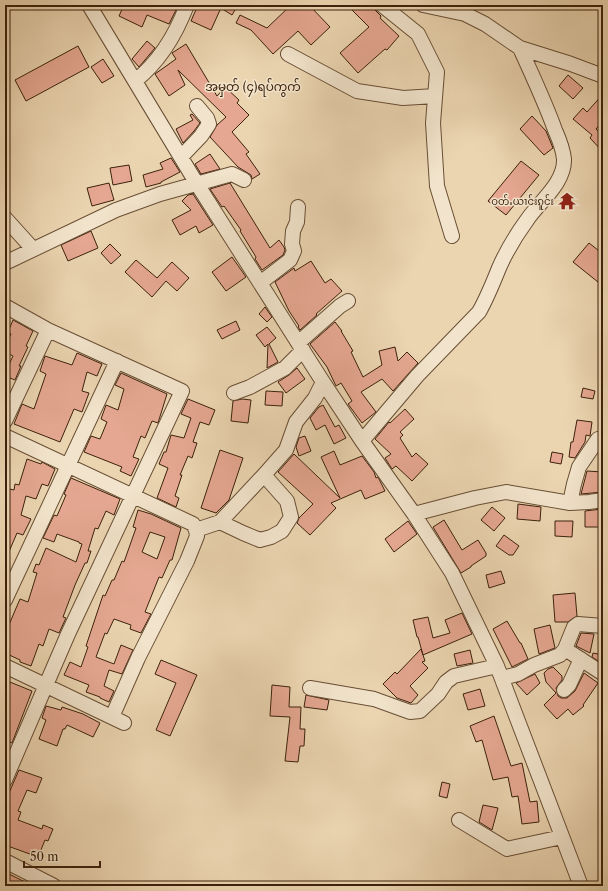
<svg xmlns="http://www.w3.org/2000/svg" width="608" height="891" font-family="'Libre Caslon Text','Noto Sans Myanmar',serif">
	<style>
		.building { fill: #e5a791; stroke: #3c210b; fill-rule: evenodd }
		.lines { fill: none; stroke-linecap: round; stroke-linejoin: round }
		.minor-casing { stroke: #684e34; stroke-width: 16 }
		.minor { stroke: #f2e4cc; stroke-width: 14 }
		.labels { text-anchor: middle; stroke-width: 3; stroke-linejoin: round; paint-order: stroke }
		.poi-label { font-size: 10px; fill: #3c210b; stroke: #f2e4cc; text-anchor: end }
		.quarter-label { font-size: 12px; fill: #3c210b; stroke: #f2e4cc }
	</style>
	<rect width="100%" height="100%" fill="#ebd5b1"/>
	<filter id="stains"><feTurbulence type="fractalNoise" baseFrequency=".005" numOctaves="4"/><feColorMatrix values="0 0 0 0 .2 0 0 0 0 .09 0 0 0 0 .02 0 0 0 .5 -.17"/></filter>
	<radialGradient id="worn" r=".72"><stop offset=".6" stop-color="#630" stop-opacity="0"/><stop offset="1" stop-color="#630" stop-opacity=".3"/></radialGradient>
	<!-- building -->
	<path class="building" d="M124,5h41l11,5 -7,14 -22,-9 -5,12 -23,-11z
		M198,5h11l11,5 -9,20 -20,-9z
		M216,5h22l-6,10z
		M291,5h18l21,22 -19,18 -13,-14 -25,23 -22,-24 -15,-7 4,-8 27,13z
		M347,5h23l11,11 -1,2 19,18 -12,14 -2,-1 -27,24 -18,-20 29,-26z
		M147,41l8,7 -16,19 -7,-8z
		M186,44l31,52 8,-9 14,13 -2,3 12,12 -17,17 17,20 -3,2 14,20 -8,5 -1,-4 -13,-8 -28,-30 7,-12 9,-8 -48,-47 7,15 -16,11 -14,-22 21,-15 -4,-6z
		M78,46l11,21 -63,34 -11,-21z
		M103,59l11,17 -12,7 -11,-16z
		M568,75l15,13 -10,11 -14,-13z
		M603,94v27l-7,8 7,7v16l-13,-14 2,-3 -19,-16 10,-11 4,4z
		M192,114l8,9 -6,8 -11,12 -7,-14 17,-9 -3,-5z
		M532,116l14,15 7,17 -9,7 -24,-26z
		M210,154l10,15 -19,5 -6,-10z
		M171,158l9,14 -19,10v1l-15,4 -3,-12 20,-6 -3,-6z
		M521,161l18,14 -33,40 -18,-14z
		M129,165l3,16 -19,4 -3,-17z
		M109,183l5,17 -22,6 -5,-18z
		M230,183l40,65 9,-8 5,7 1,3 -2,5 -21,15 -7,-11 1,-2 -16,-26 1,-1 -17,-24 -2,1 -12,-18z
		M193,194l20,31 -14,8 -3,-7 -16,9 -8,-15 19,-10 -9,-9 6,-6z
		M91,231l7,17 -30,13 -7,-16z
		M589,243l14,11v32l-30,-24z
		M110,244l11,11 -10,9 -10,-11z
		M232,257l14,20 -20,14 -14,-19z
		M136,260l21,18 15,-16 17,16 -12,13 -11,-10 -14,16 -27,-25z
		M311,261l14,22 6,-4 11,12 -26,23 1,1 -17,15 -2,-3 1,-1 -10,-15 -14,-29 19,-14 1,3z
		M265,307l7,10 -5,5 -8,-8z
		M13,320l20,11 -7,15 2,1 -9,19h2l-6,14 -10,-4v-3l8,-17 -8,-4v-6l6,-12 -3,-2z
		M236,321l4,9 -18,9 -5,-9z
		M335,322l7,9h-1l12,20 -2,1 12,25 19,-12 -3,-14 16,-4 3,14 9,-9 11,11 -25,28 -11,-12 -21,13 15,20 -14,11 -14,-19 4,-3 -11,-18 -5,3 -9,-19 -17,-23z
		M267,327l9,11 -7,6 9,18 -11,6 1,-24 -3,3 -9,-12z
		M77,353l25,11 -5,12 -10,-4 -5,19 7,2 -7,19 -8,-3 -14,33 -46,-18 8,-20 12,5 12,-35 -6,-3 5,-15 27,9z
		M297,368l8,11 -19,14 -8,-11 11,-7z
		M121,373l46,21 -9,29 -6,-2 -7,17 -4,-2 -8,21 6,2 -8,17 -11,-5 2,-4 -38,-15 7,-16 9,3 7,-17 -6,-3 5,-14 12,5 6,-21 -9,-4z
		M583,388l12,3 -2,8 -12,-2z
		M266,391l17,1 -1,14 -17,-1z
		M188,399l27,11 -6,15 -9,-3 -7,20 4,1 -5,15 -4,-2 -8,19h2l-7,21 4,2 -3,9 -19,-9 11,-30 -9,-4 5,-12h2l5,-17 13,3 7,-20 -10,-4z
		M242,399l9,1 -3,23 -17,-2 2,-20z
		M323,405l12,22 4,-2 7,13 -12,6 -9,-19 -9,5 -6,-12 9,-11z
		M405,409l9,10 -14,13 3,3 -3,3 12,19 4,-4 12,11 -16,17 -16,-15 -4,3 -7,-11 6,-4 -16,-15 14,-17 1,1z
		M577,420l15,2 -2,14 -4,-1 -1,7 -10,16 -6,-1 2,-15h2z
		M305,436l6,15 -12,5 -3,-9 3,-9z
		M220,450l23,8 -14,42 -13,13 -15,-5z
		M334,451l6,14 22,-9 12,16 2,6 2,-1 7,14 -20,8 -4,-9 -30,13 5,5 -26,27 -13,-12 2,-5 14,-14 -35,-32 16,-18 46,44 -19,-41z
		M552,452l11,2 -2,10 -11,-2z
		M27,459l14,5 1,-2 13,7 -7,17 -6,-2 -6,15 -10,-3 -5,19 10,4 -8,16 -6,-2 -12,28v-73l9,2 1,-6 4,1z
		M587,471l16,1v20l-22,2z
		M71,478l49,21 -6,16 -8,-4 -8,18 -3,-1 -7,23h3l-4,12h-2l-10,22 -12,32 3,1 -7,15 -10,-4 -6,17 -4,-2 -8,22 -11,-4v-2l-15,-7v-19l15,-35 8,3 9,-29 -4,-1 3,-8 3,1 7,-17 30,14 6,-18 -3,-1v-1l-22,-8 -3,8 -11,-4 11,-23 3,1 9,-21 -2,-1z
		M518,504l23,3 -1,14 -23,-2z
		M492,507l13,11 -11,13 -13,-11z
		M602,509v18h-17v-16z
		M138,510l13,4 30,14 -9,32h-2l-8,18 -3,-1 -14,35 6,2 -10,19 -11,-4 1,-4 -17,-6 -7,15 -2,-1 -9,24 18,7 7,-19 12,5 -11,24 -13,-4 -5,16 10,5 -5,11 -9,-4v-1l-14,-5 3,-7 -25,-10 6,-13 11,5 7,-20 -2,-1 17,-51 2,1 7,-16h2l8,-19 2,1 12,-34 -3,-1zM150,532l15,5 -8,22 -15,-7z
		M444,520l18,30 16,-10 8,13v3l-15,10v1l-10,6 -28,-46z
		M408,521l9,13 -23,18 -9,-13z
		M555,521h18l-1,16 -17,-1z
		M504,535l15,11 -6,9h-4l-13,-9z
		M501,571l4,12 -16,5 -3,-13z
		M575,593l2,23 -9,6h-13l-2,-27z
		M462,613l10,21 -49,21 -5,-18h-1l-4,-17 15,-3 5,21 17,-5 -5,-13z
		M507,621l13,22h1l7,16 -16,8 -19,-38z
		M550,625l5,23 -16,6 -5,-25z
		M581,633l13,1 -4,19 -14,-7z
		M421,649l4,12 -3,1 6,6 -18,18 8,9 -7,8 -14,-5 -14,-14 12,-12 2,2z
		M470,650l3,13 -16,3 -3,-12z
		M593,653l10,2v9l-11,-7z
		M161,660l36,15 -27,61 -14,-6 20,-47 -21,-9z
		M553,667l9,9v4l-6,8 2,8 3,2h6l8,-7 9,-18 14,10 -15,22 1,1 -11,9 -5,-6 -11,10 -13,-14 12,-12 -10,-11 -2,-9 4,-4z
		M535,674l5,9 -13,12 -11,-12z
		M5,680l27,11 -20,52 -7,-3z
		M272,685l18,2 -1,20h12l-1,22h5l-1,17h-4l-2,16 -13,-1 5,-44 -20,-1z
		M480,689l5,17 -17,4 -5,-16z
		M306,695l23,5 -2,10 -23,-3z
		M46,706l15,4 1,-3 21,7 17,9 -7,14 -26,-12 -2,4h-2l-6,17 -18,-7 7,-19 -4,-2z
		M494,716l17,50 11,-3 8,39 7,-1 2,21 -17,2 -4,-28 -6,1 -4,-20 -15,3 -11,-40 -6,2 -6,-16z
		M19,770l23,8 -6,15 -9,-3 -9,21 3,1 -3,8 24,9 1,-4 10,4 -5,12 -3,-1 -7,17 -33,-12v-43z
		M442,782l8,2 -3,14 -8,-2z
		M483,805l15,3 -6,22 -13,-8z
		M5,872l28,14h-28z"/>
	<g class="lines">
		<!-- minor casing -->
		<g class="minor-casing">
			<path id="minor" d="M89,5l108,179 126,198 39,59 52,73 38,59 45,93 84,220
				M382,5l36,29 19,38 -4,51 4,63 15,50
				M423,5l42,9 20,10 35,24 51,16 32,12
				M288,54l69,37 46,7 32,-2
				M135,81c24,-19 41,-47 52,-76
				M181,157l20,-21 8,-12 -2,-6 -10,-12
				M5,218l28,31
				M5,263l111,-53 44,-16 72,-20 12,6
				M260,283l30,-23 4,-9 -2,-7 1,-13 4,-9 1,-15
				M5,306l43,24 134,61 -114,243 -63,146
				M298,343l42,-37 8,-5
				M234,393l16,-6 35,-19 18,-18
				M5,421l43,-91
				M5,436l188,88 3,6 1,6 -10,25 -49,97 -26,59
				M362,441l55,-65 62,-64c8,-14 14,-29 20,-44 7,-16 17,-33 28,-48 12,-18 38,-37 37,-61 -1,-10 -5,-20 -9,-29 -10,-28 -23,-55 -35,-82
				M570,503l4,-19 5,-17 19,-28
				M414,514l61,-16 31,-6 64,11 19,-1 14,-2
				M220,522l23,11 17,7 11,-3 11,-6 9,-14 -4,-16 -23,-26
				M196,530l24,-8 44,-47 22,-25 10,-28 19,-24 8,-16
				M5,600l112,-239
				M565,649l37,24
				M5,666l119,57
				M502,678l16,-4 16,-9 26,-10 5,-6 9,-22 4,-3 25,2
				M310,688l64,11 36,13 10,-1 18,-17 8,-12 8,-6 43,-10
				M564,690l5,-5 12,-26
				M459,820l48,29 55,-12
				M5,861l49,25"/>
		</g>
		<!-- minor -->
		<use href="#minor" class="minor"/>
	</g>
	<!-- icons -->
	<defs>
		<g id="temple-bare" transform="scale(1.38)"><path d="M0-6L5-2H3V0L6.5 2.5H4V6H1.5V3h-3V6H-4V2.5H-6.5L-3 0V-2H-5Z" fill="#8f2418" stroke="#f2e4cc" stroke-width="2.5" paint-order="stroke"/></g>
	</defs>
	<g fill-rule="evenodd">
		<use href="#temple-bare" x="567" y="201"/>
	</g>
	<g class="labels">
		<!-- poi labels -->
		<g class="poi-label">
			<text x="554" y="205">ဝတ်ႉယၢင်းၵူင်း</text>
		</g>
		<!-- quarter labels -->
		<g class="quarter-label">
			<text x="253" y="91">အမှတ် (၄)ရပ်ကွက်</text>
		</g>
	</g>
	<!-- margin -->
	<rect width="608" height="891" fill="none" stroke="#ebd5b1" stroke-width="20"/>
	<rect x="6" y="6" width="596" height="879" fill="none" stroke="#3c210b" stroke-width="2"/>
	<rect x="10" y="10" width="588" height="871" fill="none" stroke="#3c210b"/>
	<!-- scale -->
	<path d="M24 861v6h76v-6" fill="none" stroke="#3c210b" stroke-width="2"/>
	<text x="30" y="861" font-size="12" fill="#3c210b" stroke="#f2e4cc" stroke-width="3" paint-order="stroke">50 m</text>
	<rect width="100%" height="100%" filter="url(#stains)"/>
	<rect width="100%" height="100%" fill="url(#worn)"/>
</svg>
